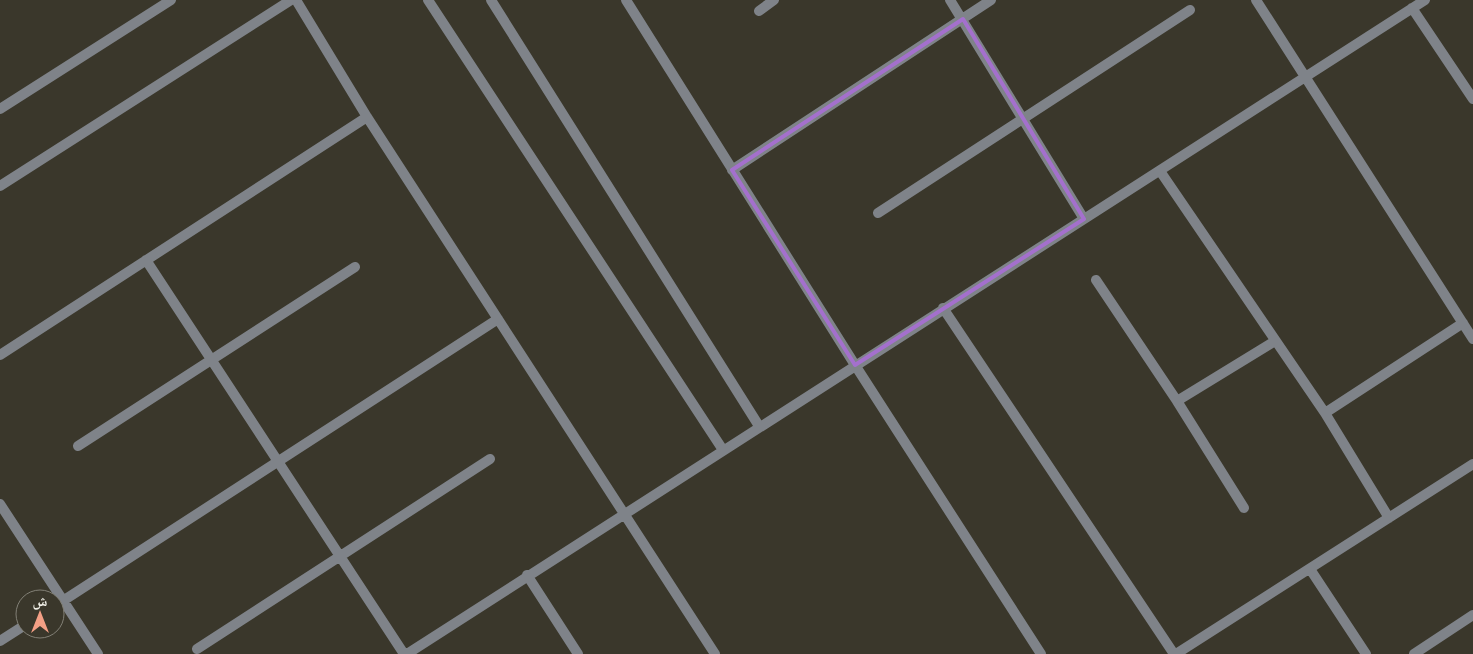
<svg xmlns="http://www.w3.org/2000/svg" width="1473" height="654" font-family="Inter,'Noto Naskh Arabic',sans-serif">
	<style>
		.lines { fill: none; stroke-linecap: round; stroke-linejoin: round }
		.minor { stroke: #7f8389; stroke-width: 10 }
		.marked { fill: none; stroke: #a470cd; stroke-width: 4; stroke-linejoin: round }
	</style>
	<rect width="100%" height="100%" fill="#3a372b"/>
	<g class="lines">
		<!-- minor -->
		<path class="minor" d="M296,0l71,117 348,537
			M428,0l295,450
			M491,0l268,426
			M626,0l229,365 186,289
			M950,0l134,219
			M1256,0l217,339
			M1412,8l61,91
			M759,11l15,-11
			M0,109l171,-109
			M732,170l259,-170
			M1160,171l165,242 138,-90
			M0,186l291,-186
			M878,213l312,-203
			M146,260l258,394
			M1096,280l81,121
			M943,308l231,346
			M0,355l367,-238
			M1325,413l64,105
			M78,446l277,-179
			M0,504l98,150
			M1244,508l-67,-107 98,-60
			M1310,569l56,85
			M527,575l51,79
			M55,606l443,-287
			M0,641l25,-16
			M197,649l293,-190
			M407,654l1018,-654
			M1176,654l297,-190
			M1414,654l59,-39"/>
	</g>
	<!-- marked area -->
	<path class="marked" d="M963,19l121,200 -229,146 -123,-195z"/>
	<!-- north arrow -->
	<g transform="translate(40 614)"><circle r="24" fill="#3a372b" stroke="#828076"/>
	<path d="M0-4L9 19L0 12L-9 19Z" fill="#f39f85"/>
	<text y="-8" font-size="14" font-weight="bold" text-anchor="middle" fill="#efeee6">ش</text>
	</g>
</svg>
